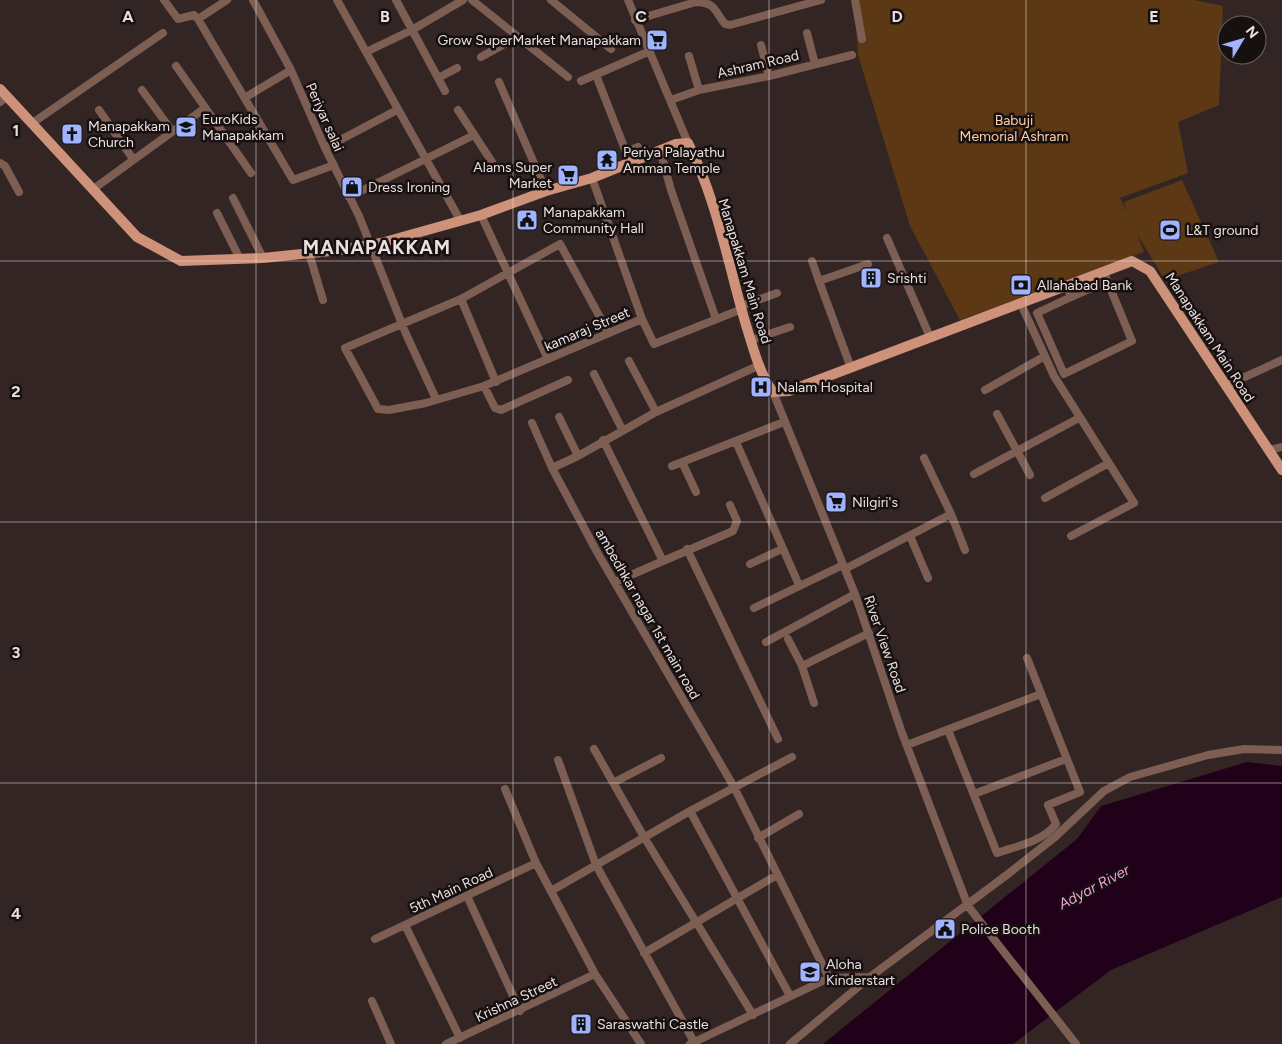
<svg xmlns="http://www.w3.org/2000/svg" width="1282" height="1044" font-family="Figtree,sans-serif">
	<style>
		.green { fill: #5c3814 }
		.water { fill: #21001a }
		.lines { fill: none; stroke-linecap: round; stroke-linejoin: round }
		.minor { stroke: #7c5e53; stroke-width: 8 }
		.major { stroke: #ce9179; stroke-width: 10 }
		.grid { fill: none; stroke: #e9dfde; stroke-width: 1; stroke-opacity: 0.55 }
		.labels { text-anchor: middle; stroke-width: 5; stroke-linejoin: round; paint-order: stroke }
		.poi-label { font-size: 14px; fill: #e9dfde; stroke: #171010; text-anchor: start }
		.street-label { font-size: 14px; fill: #e9dfde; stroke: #171010 }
		.park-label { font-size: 14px; fill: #fecea5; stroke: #171010 }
		.water-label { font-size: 15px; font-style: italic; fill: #f29ddc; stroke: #171010 }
		.district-label { font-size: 19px; font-weight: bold; letter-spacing: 1px; fill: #e9dfde; stroke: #171010 }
		.grid-label { font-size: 16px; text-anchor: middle; font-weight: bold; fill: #e9dfde; stroke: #171010; stroke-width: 5; stroke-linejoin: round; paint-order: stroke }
	</style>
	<rect width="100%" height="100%" fill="#342525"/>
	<!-- green -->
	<path class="green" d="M854,0h340l29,6 -4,99 -41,17 10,51 -68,25 7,14 -3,-10 58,-22 37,82 -54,18 -28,-46 7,18 -184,68 -50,-94 -52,-171z"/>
	<!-- water -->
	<path class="water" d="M1247,762l35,4v131l-171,73 -98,74h-190l254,-205 24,-33z"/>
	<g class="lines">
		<!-- minor -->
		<path class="minor" d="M164,0l14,19 16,-4 4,4 95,161 41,-15
			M253,0l38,70 34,78 34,68 47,118 30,65
			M337,0l123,220
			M396,0l49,91
			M472,0l96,77
			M551,0l60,49
			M628,0l60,143
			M855,0l7,39
			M198,19l29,-19
			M635,20l61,-18c21,1 18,9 29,22l5,1 91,-25
			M807,33l8,31
			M761,45l8,31
			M366,52l46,-22 51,-30
			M689,56l10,34
			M481,57l36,-20
			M176,66l75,107
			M596,75l30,77 12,-5 3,11
			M438,78l19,-10
			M581,81l69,-30
			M499,82l47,109
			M142,90l30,41
			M246,97l45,-27
			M671,100l28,-10 70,-14 83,-21
			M0,102l7,-5
			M99,110l34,49
			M458,110l34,52
			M31,124l132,-91
			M325,148l72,-38
			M660,150l11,40 45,129
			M0,163l5,3 14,26
			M592,178l50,141
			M92,190l113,-82
			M349,197l125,-62
			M233,198l30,60
			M217,213l22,44
			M481,215l67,144
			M887,238l43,99
			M309,253l14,47
			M812,261l7,20
			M1067,287l4,10 -34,16 27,61 68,-33 -28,-68
			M1071,297l36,-16
			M461,299l35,83
			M1021,304l33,72 80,127 -63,33
			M741,306l36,-13
			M608,332l-48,-88 -99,55 -116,49 33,61 11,1 37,-7 58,-17 158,-67 12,25 88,-35
			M751,340l39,-13
			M629,361l27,51
			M760,365l-104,47 -78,44 -26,12 45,84 137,235 95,191
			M851,368l-32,-87 49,-17
			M594,374l28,55
			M484,386l11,22 6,2 67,-30
			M1225,386l57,-26
			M985,390l60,-34
			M773,392l82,202 47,139 66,173 108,138
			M997,414l33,61
			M559,417l19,39
			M532,423l20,45
			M603,440l60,121 70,-30 4,-10 -7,-16
			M736,442l63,143
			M1269,450l13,-3
			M682,462l14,30
			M672,466l112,-44
			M974,474l105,-56
			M1045,498l62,-34
			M951,514l14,36
			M910,536l18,42
			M687,549l91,190
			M750,564l32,-15
			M845,569l106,-55 -27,-56
			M615,582l48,-21
			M754,608l89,-43
			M788,639l14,27 12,37
			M766,642l89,-48
			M802,666l67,-33
			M948,730l49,123c20,-7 45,-11 59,-29l-8,-19 32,-13 -53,-134
			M907,745l134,-51
			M594,749l50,88 109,178
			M558,760l38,105 98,177
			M613,783l48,-25
			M505,789l31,74 59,111 46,70
			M974,794l92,-35
			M690,811l100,185
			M758,838l41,-24
			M551,891l139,-80 102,-54
			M467,896l53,115
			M405,925l55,113
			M375,939l161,-76
			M644,953l133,-78
			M372,1001l19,43
			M446,1044l149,-70
			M690,1044l139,-66 41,-1 138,-103 47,-37 49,-46 26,-14 78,-22 36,-6 38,1
			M790,1044l80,-67"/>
		<!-- major -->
		<path class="major" d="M0,89l137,148 44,24 82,-3 77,-8 41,-7 100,-28 65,-24 46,-13 84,-34 12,-1c29,57 40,121 58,182 7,22 13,48 27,67l16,-1 343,-130 18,10 132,199"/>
	</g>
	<!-- grid -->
	<path class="grid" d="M256,0v1044M513,0v1044M769,0v1044M1026,0v1044M0,261h1282M0,522h1282M0,783h1282"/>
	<!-- icons -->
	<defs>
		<g id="supermarket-square" transform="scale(1.125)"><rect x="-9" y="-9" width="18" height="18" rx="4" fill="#a0b3fd" stroke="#171010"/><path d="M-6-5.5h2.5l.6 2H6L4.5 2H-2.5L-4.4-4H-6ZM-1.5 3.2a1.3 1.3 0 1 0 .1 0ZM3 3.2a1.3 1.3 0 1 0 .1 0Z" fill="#111"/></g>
		<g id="school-square" transform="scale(1.125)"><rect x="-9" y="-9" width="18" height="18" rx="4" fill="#a0b3fd" stroke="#171010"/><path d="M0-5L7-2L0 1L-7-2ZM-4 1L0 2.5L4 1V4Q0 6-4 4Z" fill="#111"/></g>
		<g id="church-square" transform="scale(1.125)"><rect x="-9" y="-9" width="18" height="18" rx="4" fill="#a0b3fd" stroke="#171010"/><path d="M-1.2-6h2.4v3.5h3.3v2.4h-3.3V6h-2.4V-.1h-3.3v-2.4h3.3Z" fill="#111"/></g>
		<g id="temple-square" transform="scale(1.125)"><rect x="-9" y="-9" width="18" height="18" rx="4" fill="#a0b3fd" stroke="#171010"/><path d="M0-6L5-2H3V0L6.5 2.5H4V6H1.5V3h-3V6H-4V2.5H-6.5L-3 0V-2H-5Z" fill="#111"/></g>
		<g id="shop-square" transform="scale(1.125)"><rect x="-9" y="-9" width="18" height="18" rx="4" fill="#a0b3fd" stroke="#171010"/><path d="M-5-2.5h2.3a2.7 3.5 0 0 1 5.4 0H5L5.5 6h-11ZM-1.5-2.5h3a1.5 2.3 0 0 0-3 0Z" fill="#111"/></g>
		<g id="civic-square" transform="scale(1.125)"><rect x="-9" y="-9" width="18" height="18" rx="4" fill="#a0b3fd" stroke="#171010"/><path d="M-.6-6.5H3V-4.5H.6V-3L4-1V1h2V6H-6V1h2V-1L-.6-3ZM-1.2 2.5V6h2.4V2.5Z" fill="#111"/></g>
		<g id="stadium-square" transform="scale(1.125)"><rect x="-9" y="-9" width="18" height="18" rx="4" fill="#a0b3fd" stroke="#171010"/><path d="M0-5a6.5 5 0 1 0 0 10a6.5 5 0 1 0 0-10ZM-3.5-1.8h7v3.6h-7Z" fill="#111"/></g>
		<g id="building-square" transform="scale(1.125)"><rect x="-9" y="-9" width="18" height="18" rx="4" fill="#a0b3fd" stroke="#171010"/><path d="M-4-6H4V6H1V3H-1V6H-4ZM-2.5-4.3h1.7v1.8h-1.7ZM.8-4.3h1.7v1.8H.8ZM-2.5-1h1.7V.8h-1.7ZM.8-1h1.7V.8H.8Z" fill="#111"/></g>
		<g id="bank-square" transform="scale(1.125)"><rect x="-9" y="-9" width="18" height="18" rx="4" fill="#a0b3fd" stroke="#171010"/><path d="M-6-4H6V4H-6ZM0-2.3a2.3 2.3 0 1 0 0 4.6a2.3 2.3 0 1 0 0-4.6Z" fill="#111"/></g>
		<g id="hospital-square" transform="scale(1.125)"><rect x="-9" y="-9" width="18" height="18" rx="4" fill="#a0b3fd" stroke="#171010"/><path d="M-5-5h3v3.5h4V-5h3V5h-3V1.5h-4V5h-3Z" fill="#111"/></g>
	</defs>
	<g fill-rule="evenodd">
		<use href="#supermarket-square" x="657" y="40"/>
		<use href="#school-square" x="186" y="127"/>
		<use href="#church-square" x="72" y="134"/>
		<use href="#temple-square" x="607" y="160"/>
		<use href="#supermarket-square" x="568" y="175"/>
		<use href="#shop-square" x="352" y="187"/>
		<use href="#civic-square" x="527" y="220"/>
		<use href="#stadium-square" x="1170" y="230"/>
		<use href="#building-square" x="871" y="278"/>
		<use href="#bank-square" x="1021" y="285"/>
		<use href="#hospital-square" x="761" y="387"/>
		<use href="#supermarket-square" x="836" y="502"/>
		<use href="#civic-square" x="945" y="929"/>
		<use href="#school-square" x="810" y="972"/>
		<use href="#building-square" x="581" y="1024"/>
	</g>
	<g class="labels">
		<!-- poi labels -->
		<g class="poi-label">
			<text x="641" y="45" text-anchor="end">Grow SuperMarket Manapakkam</text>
			<text x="202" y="124">EuroKids<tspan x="202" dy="16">Manapakkam</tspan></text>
			<text x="88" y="131">Manapakkam<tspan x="88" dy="16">Church</tspan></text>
			<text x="623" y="157">Periya Palayathu<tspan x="623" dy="16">Amman Temple</tspan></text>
			<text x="552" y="172" text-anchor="end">Alams Super<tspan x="552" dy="16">Market</tspan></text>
			<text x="368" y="192">Dress Ironing</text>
			<text x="543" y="217">Manapakkam<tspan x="543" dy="16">Community Hall</tspan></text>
			<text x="1186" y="235">L&amp;T ground</text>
			<text x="887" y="283">Srishti</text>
			<text x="1037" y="290">Allahabad Bank</text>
			<text x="777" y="392">Nalam Hospital</text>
			<text x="852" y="507">Nilgiri's</text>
			<text x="961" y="934">Police Booth</text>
			<text x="826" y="969">Aloha<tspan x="826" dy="16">Kinderstart</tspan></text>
			<text x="597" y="1029">Saraswathi Castle</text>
		</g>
		<!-- street labels -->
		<g class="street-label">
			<text transform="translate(758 64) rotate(-13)" y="5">Ashram Road</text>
			<text transform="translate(325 117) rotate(66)" y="5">Periyar salai</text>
			<text transform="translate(745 271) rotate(73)" y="5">Manapakkam Main Road</text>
			<text transform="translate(587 329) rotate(-23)" y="5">kamaraj Street</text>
			<text transform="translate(1210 337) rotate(57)" y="5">Manapakkam Main Road</text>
			<text transform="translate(648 614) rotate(60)" y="5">ambedhkar nagar 1st main road</text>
			<text transform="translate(885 644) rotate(71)" y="5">River View Road</text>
			<text transform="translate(451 890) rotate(-25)" y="5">5th Main Road</text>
			<text transform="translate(516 999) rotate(-25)" y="5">Krishna Street</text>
		</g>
		<!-- park labels -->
		<g class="park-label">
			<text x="1014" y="125">Babuji<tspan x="1014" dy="16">Memorial Ashram</tspan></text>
		</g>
		<!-- water labels -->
		<g class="water-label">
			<text transform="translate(1094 887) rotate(-28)" y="5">Adyar River</text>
		</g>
		<!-- district labels -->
		<g class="district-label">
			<text x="377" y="254">MANAPAKKAM</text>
		</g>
	</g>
	<g class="grid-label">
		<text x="128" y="22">A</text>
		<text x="385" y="22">B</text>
		<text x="641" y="22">C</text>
		<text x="897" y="22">D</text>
		<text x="1154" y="22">E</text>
		<text x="16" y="136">1</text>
		<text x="16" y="397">2</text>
		<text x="16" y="658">3</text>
		<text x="16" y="919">4</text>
	</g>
	<!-- north arrow -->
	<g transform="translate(1242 40) rotate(52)"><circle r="24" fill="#171010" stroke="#6b6362"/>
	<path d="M0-4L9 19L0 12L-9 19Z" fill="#a0b3fd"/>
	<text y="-8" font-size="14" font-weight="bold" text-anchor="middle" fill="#e9dfde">N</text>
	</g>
</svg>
